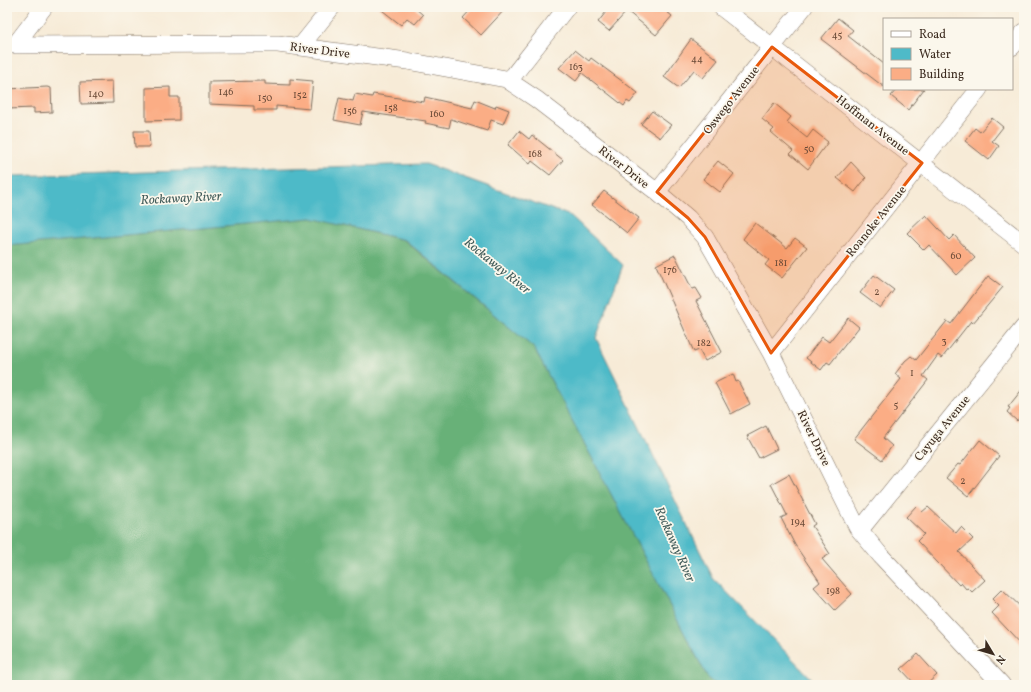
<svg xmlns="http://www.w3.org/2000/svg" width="1031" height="692" font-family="Vollkorn,serif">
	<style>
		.forest { fill: #68b178; stroke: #526e4b }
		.water { fill: #4ebac8; stroke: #447273 }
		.building { fill: #fbad85 }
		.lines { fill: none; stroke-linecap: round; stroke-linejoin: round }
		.street-casing { stroke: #7d6e5f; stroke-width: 18 }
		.street { stroke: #fff; stroke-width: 17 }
		.marked { fill: #e8590c; fill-opacity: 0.2; stroke: #e8590c; stroke-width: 3; stroke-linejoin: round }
		.labels { text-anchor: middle; stroke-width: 3.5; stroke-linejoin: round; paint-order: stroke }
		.number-label { font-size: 10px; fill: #6b4b38 }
		.street-label { font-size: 12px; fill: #3b2a1e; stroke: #fbf7ec }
		.water-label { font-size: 13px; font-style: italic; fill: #425c5a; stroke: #fbf7ec }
	</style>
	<rect width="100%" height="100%" fill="#fbf7ec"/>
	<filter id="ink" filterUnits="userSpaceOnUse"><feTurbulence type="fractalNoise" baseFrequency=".025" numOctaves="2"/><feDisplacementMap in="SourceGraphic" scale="8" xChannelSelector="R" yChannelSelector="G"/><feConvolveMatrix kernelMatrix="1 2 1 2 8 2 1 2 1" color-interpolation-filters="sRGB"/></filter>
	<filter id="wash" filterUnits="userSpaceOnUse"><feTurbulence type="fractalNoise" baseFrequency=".012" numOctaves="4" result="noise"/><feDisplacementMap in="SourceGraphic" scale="16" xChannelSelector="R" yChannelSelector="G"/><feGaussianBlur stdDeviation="0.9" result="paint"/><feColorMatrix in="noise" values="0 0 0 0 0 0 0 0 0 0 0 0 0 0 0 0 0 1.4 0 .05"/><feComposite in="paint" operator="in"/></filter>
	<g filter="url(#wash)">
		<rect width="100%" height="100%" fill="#f7ebd7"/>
		<!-- forest -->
		<path class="forest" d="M311,218l93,22 130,108 174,330 9,7h-710v-439z"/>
		<!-- water -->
		<path class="water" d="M426,164l145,52 52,49 -27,73 117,240 105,107h-101l-9,-7 -174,-330 -129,-108 -94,-22 -304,28v-70z"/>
		<g id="blocks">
			<!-- building -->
			<path class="building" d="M378,7h37v1l8,7 -8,9 -8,-6 -6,7z
				M473,7h34l-26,28 -18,-17z
				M610,7h51l11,9 -16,19 -29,-24 -18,20 -11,-9z
				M838,18l15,12 -5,6 36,28v23l-63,-48z
				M691,39l27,21 -15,18 -9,-8 -15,18 -15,-11z
				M575,50l14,11 2,-3 47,35 -8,10 -3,-2 -3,5 -42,-33 -6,8 -17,-13z
				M290,79l23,2 -3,28 -34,-3v4h-22v-4l-45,-2v-22l56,-1v3l25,1z
				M112,81l1,22 -32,1 -1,-22z
				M47,87l4,1 1,24 -18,1v-5l-27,1v-20z
				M170,87v10h9v23l-33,1v-33z
				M897,89h27l-16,21 -17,-14z
				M355,94l17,3 1,-3 51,8 1,-5 47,11 3,-8 20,8 1,-3 13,5 -6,14 -12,-4 -4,11 -36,-12 -2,9 -24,-5 1,-2 -63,-9 -3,13 -26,-5 5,-22 14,3z
				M774,103l17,14 -4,5 20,16 6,-8 15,12 -20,27 -18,-15 3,-3 -22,-19 3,-3 -12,-10z
				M652,111l19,14 -11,13 -19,-14z
				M992,118l11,9 -11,14 7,5 -10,14 -24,-19 10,-13 5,4z
				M134,131h15l1,16h-15z
				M519,131l10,8 3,-4 31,25 -13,15 -18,-14 -2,3 -22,-19z
				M718,161l16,13 -14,18 -17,-13z
				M851,162l15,16 -11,14 -18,-14z
				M604,191l35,27 -12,15 -35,-28z
				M926,215l23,25 5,-5 21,23 -18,17 -28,-30 -5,5 -17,-17z
				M755,223l32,25 8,-10 12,9 -25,31 -17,-13 4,-5 -26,-21z
				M675,255l17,34 4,-1 6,10 -6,3 26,51 -17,9 -6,-11 -5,2 -38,-87z
				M874,275l20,15 -14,18 -20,-15z
				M988,276l15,11 -30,36 -2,-2 -29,37 -4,-3 -15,21 5,4 -45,58 9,8 -10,14 -28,-21 47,-60 -6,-5 10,-13 6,-5 5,4 31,-39 4,3z
				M848,318l11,9 -29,37 -3,-2 -6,8 -15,-12 16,-21 7,5z
				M733,374l3,8 2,-1 12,23 -19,10 -16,-31z
				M1024,387v32l-3,-3 -4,5 -10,-9 3,-4 -2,-1z
				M766,426l11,23 -18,9 -12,-22z
				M980,440l19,16 -31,40 -22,-18 12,-14 2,1z
				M789,474l26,50 -3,2 18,28 -8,5 30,35 -17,16 -21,-23 6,-5 -25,-37 -14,-27 6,-3 -16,-31z
				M916,506l6,6 6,-5 28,26 5,-6 12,12 -14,13 26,28 -13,12 -4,-4 -2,1 -5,-6 -2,2 -42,-44 7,-7 -18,-17z
				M1002,589l22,21v37l-32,-34 7,-7 -7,-7z
				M918,654l19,21 -11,10h-10l-15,-16z"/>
		</g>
	</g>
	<g filter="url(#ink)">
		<use href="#blocks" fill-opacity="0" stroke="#7d6e5f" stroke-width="1"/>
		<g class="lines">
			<!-- street casing -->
			<g class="street-casing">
				<path id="street" d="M721,7l303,237
					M7,45l271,-1 129,17 99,18 30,20 121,93 31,26 17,19 66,116 86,174 24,29 121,129
					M15,45l29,-38
					M300,47l32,-40
					M1012,47l12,-15
					M509,81l58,-74
					M657,192l147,-185
					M771,353l208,-264
					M860,530l164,-203"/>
			</g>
			<!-- street -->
			<use href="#street" class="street"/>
		</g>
	</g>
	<!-- marked area -->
	<path class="marked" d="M772,47l150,116 -151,190 -66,-116 -17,-19 -31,-26z"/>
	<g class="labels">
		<!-- number labels -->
		<g class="number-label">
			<text x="837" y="38">45</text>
			<text x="697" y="62">44</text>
			<text x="576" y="70">163</text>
			<text x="226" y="95">146</text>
			<text x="96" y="97">140</text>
			<text x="300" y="98">152</text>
			<text x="265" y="101">150</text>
			<text x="391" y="111">158</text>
			<text x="350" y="114">156</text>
			<text x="437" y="117">160</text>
			<text x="809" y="152">50</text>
			<text x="535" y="157">168</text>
			<text x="956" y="259">60</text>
			<text x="781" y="266">181</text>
			<text x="670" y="273">176</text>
			<text x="877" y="295">2</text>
			<text x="944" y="344">3</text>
			<text x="704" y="346">182</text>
			<text x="912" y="376">1</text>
			<text x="896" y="408">5</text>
			<text x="963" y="484">2</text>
			<text x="798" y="525">194</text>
			<text x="833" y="594">198</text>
		</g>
		<!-- street labels -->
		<g class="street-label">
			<text transform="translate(320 50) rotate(7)" y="4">River Drive</text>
			<text transform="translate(731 100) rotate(-52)" y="4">Oswego Avenue</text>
			<text transform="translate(873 125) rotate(38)" y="4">Hoffman Avenue</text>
			<text transform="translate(624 167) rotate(38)" y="4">River Drive</text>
			<text transform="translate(876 221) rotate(-51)" y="4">Roanoke Avenue</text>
			<text transform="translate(942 428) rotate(-51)" y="4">Cayuga Avenue</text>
			<text transform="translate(814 438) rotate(64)" y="4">River Drive</text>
		</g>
		<!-- water labels -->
		<g class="water-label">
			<text transform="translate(181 197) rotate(-3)" y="5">Rockaway River</text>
			<text transform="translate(498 265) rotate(39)" y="5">Rockaway River</text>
			<text transform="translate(676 544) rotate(66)" y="5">Rockaway River</text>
		</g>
	</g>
	<!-- margin -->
	<rect width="1031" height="692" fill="none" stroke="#fbf7ec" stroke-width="24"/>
	<!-- legend -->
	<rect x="883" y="18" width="130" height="72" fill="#fbf7ec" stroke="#aea59a"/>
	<rect x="891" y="31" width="20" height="6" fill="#ffffff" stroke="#aea59a"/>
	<text x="919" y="38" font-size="12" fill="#3b2a1e">Road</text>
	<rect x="891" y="48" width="20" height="12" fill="#4ebac8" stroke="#aea59a"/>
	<text x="919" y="58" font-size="12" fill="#3b2a1e">Water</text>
	<rect x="891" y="68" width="20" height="12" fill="#fbad85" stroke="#aea59a"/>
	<text x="919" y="78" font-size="12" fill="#3b2a1e">Building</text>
	<!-- north arrow -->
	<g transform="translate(993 654) rotate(128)" stroke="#fbf7ec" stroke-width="3" paint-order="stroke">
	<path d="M0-3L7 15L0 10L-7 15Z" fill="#3b2a1e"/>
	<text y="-6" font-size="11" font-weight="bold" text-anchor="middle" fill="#3b2a1e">N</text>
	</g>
</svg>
